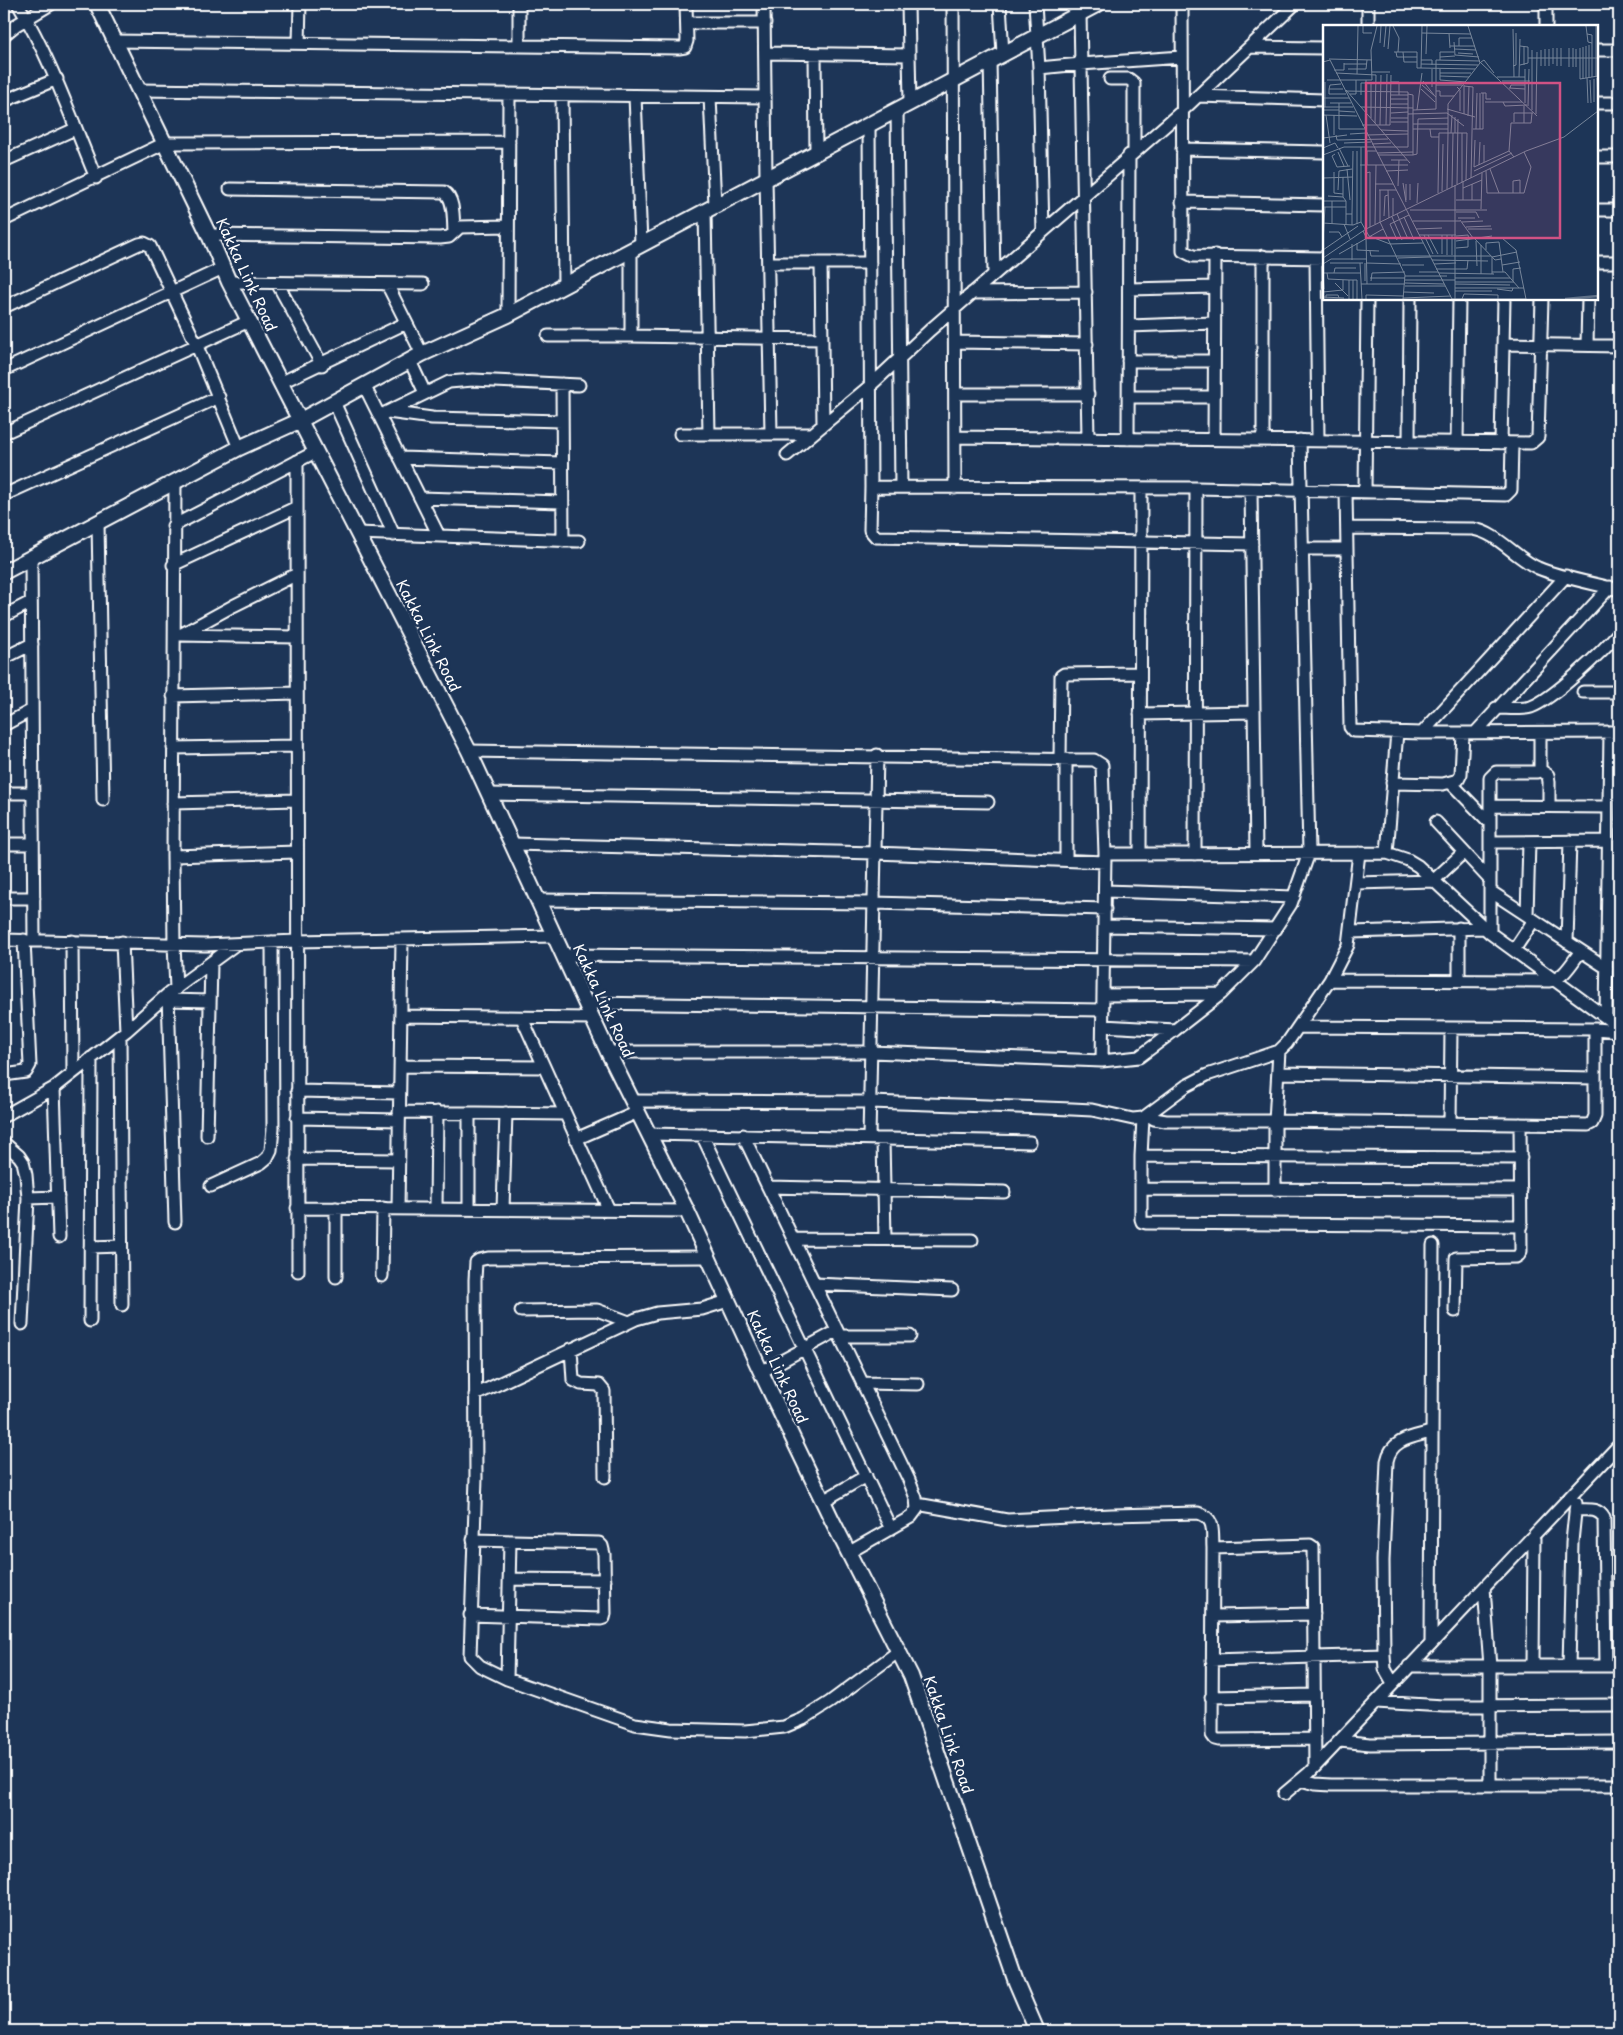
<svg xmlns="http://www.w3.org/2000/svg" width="1623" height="2035" font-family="'Playpen Sans',sans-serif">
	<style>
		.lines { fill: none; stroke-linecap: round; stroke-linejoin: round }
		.minor-casing { stroke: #fff; stroke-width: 15 }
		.tertiary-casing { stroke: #fff; stroke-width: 18 }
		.minor { stroke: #1d3557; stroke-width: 11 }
		.tertiary { stroke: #1d3557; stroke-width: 14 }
		.labels { text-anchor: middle; stroke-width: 5; stroke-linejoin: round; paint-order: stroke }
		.street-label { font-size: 15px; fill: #fff; stroke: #1d3557 }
		.inset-river { fill: none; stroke: #617289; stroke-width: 2.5 }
		.inset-road { fill: none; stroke: #77869a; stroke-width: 1 }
		.view { fill: #d15284; fill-opacity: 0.15; stroke: #d15284; stroke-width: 2.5 }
		.inset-edge { fill: none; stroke: #fff; stroke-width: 2.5 }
	</style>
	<rect width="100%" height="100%" fill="#1d3557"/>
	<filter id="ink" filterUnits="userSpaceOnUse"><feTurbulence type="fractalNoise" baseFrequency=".02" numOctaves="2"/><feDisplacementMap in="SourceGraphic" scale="10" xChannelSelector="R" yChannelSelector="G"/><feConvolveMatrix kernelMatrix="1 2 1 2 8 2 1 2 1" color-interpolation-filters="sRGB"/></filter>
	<g filter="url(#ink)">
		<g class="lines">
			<!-- minor casing -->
			<g class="minor-casing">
				<path id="minor" d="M18,4c33,55 53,114 78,174
					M764,4l2,174 5,255
					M896,4h12l2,98
					M953,4l2,484
					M1000,4l3,50
					M1035,4l4,64 4,163
					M1182,4l1,247 10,5 131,2
					M1080,13l8,425
					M687,23h78
					M1368,26v-22
					M1546,26v-22
					M4,35l12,-10 35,-21
					M113,41l566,7 6,-1 2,-6 -1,-37
					M299,43l1,-39
					M519,45v-41
					M1251,47l73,1
					M1597,50h22
					M766,53l143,2
					M815,54l1,98
					M990,60l4,214
					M1039,68l42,-4 101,-7
					M1110,79h19l5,4v68
					M138,90l627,7
					M562,95l2,190
					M635,96l6,148
					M1198,96l126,4
					M710,97l5,108
					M4,101l53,-22
					M1597,103h22
					M897,109l4,378
					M869,124l2,363 325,1 310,7 5,-5 1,-47
					M1182,149l142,3
					M1597,157h22
					M4,161l71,-32
					M230,189l214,3c11,7 9,28 10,40
					M1182,202l142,3
					M1597,210h22
					M705,211l4,223
					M4,220l161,-77 344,-1
					M209,235l231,3 9,-1 11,-10 48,-1
					M631,250v86
					M1263,256v184
					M1316,258l2,182
					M1597,262h22
					M768,263h102
					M821,263l2,162
					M229,282l194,2
					M277,283l45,82
					M387,284l35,70
					M1129,289l86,-2
					M972,293l114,-1
					M4,307l135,-63 5,-1 6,3 47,100 42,102
					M508,315l1,-221
					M1129,326l85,-3
					M548,336h83l190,3
					M955,342l132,2
					M1503,344l116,2
					M1587,345l1,-46
					M410,361l15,32
					M1128,361h86
					M4,370l219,-102
					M280,383l126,-60
					M562,384l1,157
					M364,385l75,151
					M955,394h133
					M1128,397h86
					M334,402l60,133
					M388,412l44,6 130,3
					M379,416l70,-34 24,-2 106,5
					M4,433l245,-112
					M680,434h132
					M955,437l576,6 7,-6 4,-138
					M1128,439l1,-284
					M1214,439l1,-184
					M1409,442l1,-143
					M1457,442l2,-143
					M1501,443l3,-144
					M787,455l84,-70 59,-55 252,-219 113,-107
					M400,458l162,5
					M297,461l1,810
					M175,483l-2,373 1,88 2,45
					M871,487l-1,43 6,7 376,7
					M1251,490l5,363
					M1346,492l4,235 3,4 69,2 197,-1
					M1365,492l2,-193
					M4,495l215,-98
					M420,498l142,4
					M98,523l5,277
					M173,526l142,-74
					M1347,528l126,1c25,4 41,28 65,39 24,10 55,15 81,22
					M357,533l222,8
					M1302,549h45
					M31,559l3,381
					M173,565l124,-58
					M4,616l27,-14
					M180,635l53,-29 64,-32
					M181,635l116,2
					M4,658l28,-14
					M1583,692h36
					M173,696l124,-3
					M1496,708c12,0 24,2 35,-1 22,-8 72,-56 88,-75
					M1140,714l114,-2
					M4,725l28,-15
					M1422,733l144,-157
					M1475,733l135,-146
					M173,748l124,-2
					M469,751l625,9 8,5 3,89 -3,207 -231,-9h-263
					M1060,759l1,-83 3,-2 76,-1
					M1540,770l8,5 1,7v24
					M1392,783l51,1 15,-4 3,-6 2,-41
					M1451,783l39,40
					M4,793h29
					M489,794l499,8
					M173,803l124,-3
					M1490,806l119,1
					M1436,822l54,58
					M1490,842l118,-1
					M4,844h29
					M513,844l362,9 230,9
					M1387,853l10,-121
					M1105,854l282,-1 21,7 10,6 72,67 129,94
					M1140,854l1,-366
					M1195,854l1,-366
					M173,856l124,-4
					M1066,860v-101
					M1356,883l77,-2 31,-29
					M1105,891l189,6
					M1490,891l117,77
					M4,898h30
					M537,900l337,3 231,6
					M1527,915l2,-73
					M1104,926l172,3
					M1459,928v51
					M1351,932l133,-4
					M1490,933v-155l6,-6h41l3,-2v-37
					M4,940l200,5 93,-4 258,-5
					M72,941l1,131
					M122,942l4,89
					M1567,942l3,-101
					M1514,950l20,-30
					M563,955l691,6
					M1330,980l219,1c15,-2 23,-19 32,-30
					M168,994l7,228
					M1103,995l118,-1
					M168,1000l42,1
					M586,1003l517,7
					M401,1016l192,2
					M1606,1017l4,-285
					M522,1018l87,192
					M1299,1027l296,2 24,2
					M1175,1030l46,-36 33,-33 37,-57 18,-51 -9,-413
					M120,1036l2,269
					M1102,1061l37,-4 36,-27 -72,-4
					M400,1066l144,1
					M1279,1073l316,5
					M4,1075l22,-3 4,-7 -6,-125
					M54,1088l5,149
					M297,1091l102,2
					M633,1101l237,1 202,7 20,1 41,9 10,-1 43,-32 21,-11 72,-24 8,-8 43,-63 18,-35 11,-92
					M399,1112l166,2
					M469,1113v96
					M1148,1115l6,4 12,2h109l313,4 4,-2 3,-7v-87
					M4,1116l50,-28 72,-57 42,-37 68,-50
					M297,1118l102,2
					M1143,1118l-2,38 380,2
					M1450,1123l1,-95
					M649,1134l381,8
					M702,1135l188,392
					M743,1135l166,345 7,18 1,11 -6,8 -63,36
					M207,1136l4,-172
					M869,1138l8,-383
					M576,1139l62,-27
					M883,1139l2,100
					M4,1143l15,13 4,6 3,13 2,23 -6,126
					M1141,1156v33l380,1
					M297,1159l101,1
					M211,1186l50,-23 6,-5 4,-8 2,-22 -1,-186
					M768,1187l236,5
					M1141,1189v30l1,3 4,1 376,3
					M1275,1190v-69l4,-70
					M28,1198l30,-1
					M297,1208l390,3
					M336,1208v69
					M398,1209l4,-270
					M436,1209l1,-97
					M503,1209l3,-96
					M793,1239l179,1
					M90,1247l31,-1
					M708,1257l-220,1 -9,2 -3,2 -1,18 1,198 -6,178 10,10 27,13 128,45 36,5 74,2 39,-4 19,-8 27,-17 69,-51
					M382,1276l1,-68
					M815,1284l137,6
					M521,1311l76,-1 32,12
					M1455,1311l1,-53 60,-1 3,-2 2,-4 -1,-127
					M90,1321l1,-263
					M840,1336h70
					M571,1349l2,31 8,4 18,1 5,6 1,86
					M761,1372l76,-41
					M862,1383l56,1
					M475,1395l161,-76 21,-6 45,-4 26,-8
					M823,1501l43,-25
					M917,1504l90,16 105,-5 86,-2c18,5 14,19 15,35l-1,187 3,4 4,1 96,-1
					M1575,1510c11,0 23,-3 29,8l2,148
					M1213,1548l97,-3 3,2 2,219
					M509,1579l96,1
					M1484,1588l6,78v119
					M470,1615l131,4 3,-1 1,-4 -1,-60 -2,-8 -3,-3 -126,-3
					M1213,1616l101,-2
					M1431,1644l2,-399
					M1212,1660l172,-5
					M1533,1665l1,-129
					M1409,1666h210
					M1569,1666l3,-124 4,-39
					M507,1679l3,-138
					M1393,1683l-8,-14 -1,-14 -1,-94 4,-100c4,-22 26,-24 44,-29
					M1211,1697l103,-2
					M1376,1702l68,4 175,-1
					M1340,1741l30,3 249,-2
					M1301,1780l14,4 16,1h288
					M1284,1794l25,-21 310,-328"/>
			</g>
			<!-- tertiary casing -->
			<g class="tertiary-casing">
				<path id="tertiary" d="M97,4l112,231 20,47 240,469 139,301 79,159 74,161 71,148 79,156 105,306 21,49
					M4,572l235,-124 60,-27 123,-67 86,-39 590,-311"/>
			</g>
			<!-- minor -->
			<use href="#minor" class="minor"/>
			<!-- tertiary -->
			<use href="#tertiary" class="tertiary"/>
		</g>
	</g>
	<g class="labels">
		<!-- street labels -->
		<g class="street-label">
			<text transform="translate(246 275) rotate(65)" y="5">Kakka Link Road</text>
			<text transform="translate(428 636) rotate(63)" y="5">Kakka Link Road</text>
			<text transform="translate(603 1001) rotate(65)" y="5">Kakka Link Road</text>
			<text transform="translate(777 1367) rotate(65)" y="5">Kakka Link Road</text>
			<text transform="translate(948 1735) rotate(71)" y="5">Kakka Link Road</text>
		</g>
	</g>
	<!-- overview -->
	<g transform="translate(1323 25)">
		<rect width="275" height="275" fill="#1d3557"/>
		<path class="inset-river" d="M242,274l33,-3"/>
		<path class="inset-road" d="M40,1v7h9M70,1l6,12 -1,14M99,1l-1,42 54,1M263,1l2,16 4,1M273,1v50M190,4l1,48M99,8l49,1M126,8l1,15M264,9l5,1v42M131,17l1,13 24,2M57,18l1,-17M266,20v33M127,21h25M136,21v-8h13M201,21v19M263,21v32M61,22l2,-21M230,23v16M234,23v18M238,23v18M257,23v31l18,-3M65,24l2,-23M131,24l22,1M218,25v16M71,27h23v16h4M73,27l1,5h20M80,27l1,10h13M135,28l15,1M103,29l1,-28M117,32l15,-1M205,33h70M6,34l43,1M98,35h11v5M117,35v-8h14M0,37l7,-2 122,239M157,37l57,54M158,37l3,-2 10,13M21,39h23M98,39l57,1M197,40l8,-2v-16l-8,-1M190,41l3,-1v-32M222,41v-17M226,41v-17M246,42v-19M250,42v-19M253,42v-18M25,44h18l1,-9M117,44v11l26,2M11,45h10v-7M49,47h18M13,48l40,2 -1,48M117,48h31M34,49l1,-48M117,51l29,1M174,52h28M196,52l1,-38M264,53l1,25M274,53l1,24M260,54v-32M271,54v23M4,55h45l-1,-30 6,-24M267,55l1,23M100,56l11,14M179,56h28M68,57h8v13M99,60l14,12M113,60h26M141,61l9,1 -2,91M109,62v-18M134,62l3,3v21M186,63l16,1M187,63l1,-3h14M6,64l1,-4 11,-1M20,64h-14v5h17M98,64l14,13M23,65l64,73M22,66l63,1v55M113,66h4v5h14M158,68h5v6h5M27,69h6v-14M38,70v-12h5M68,70h17M0,73h26M68,74h17M162,77h37M180,77l2,4 22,-1M7,78h21M16,78v26h26M202,78v-34M68,79h17M201,81v17M205,81l1,-37M0,82h30M2,82v-25M38,82l52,1M124,84l28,8M0,85h16M90,85l23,-1v-49l44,1M94,85l5,-37M209,85v-60M16,86l16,1M68,88l17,-1M43,89v-34M85,89l39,-1 17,13M141,89v-29M213,89l1,-62M0,90l34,1M3,90l4,28M11,90v20M145,91l1,-30M48,93v-35M68,93h17M95,94l30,-1M68,97h17M191,97v-9h19M90,99h35M39,100h28l1,-50M57,100l1,-50M63,100l1,-51M90,104h35M107,104l1,8h8M150,104h3l1,-36M153,104h4v-36M157,104h3v-36M58,105l27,1M125,108v-29l32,-41 -12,-37M128,108l1,-18M132,108v-16M27,109l16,-1M13,110l1,5 51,-1M44,110l41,-1M0,113l24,-3M21,118l27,-1M49,119l19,-1M38,122v75l8,14 21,8 33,-1M0,123l12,-5 3,5M16,123l9,18M186,126l2,-28h20l1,-10M15,127l6,14M54,128l36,-1M12,129l-3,2 5,11 13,-1M0,130l21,-8h64M55,130h35v-60l-5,-1M90,130l4,-1 1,-35M68,135h16M161,137v-17M37,140h48M44,140v-14h9M156,140l1,-23M151,142l35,-16 5,6M151,142l1,-27M24,144l3,31M167,144l9,24M63,146l22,-1M151,146l38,-18M163,146l1,22h37l7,-26 -7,-15M11,147v21l9,1M20,152v20l3,4M0,153l30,-1M139,157v-49M80,158l3,19M52,159h18M134,159l1,-65M75,161l1,-26M129,162l1,-54M140,163l19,-8M124,164l1,-56M15,165l1,-19 13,-2M56,165h17M57,165v32l25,53 -2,24M65,165l1,28M119,166l1,-47M115,168l1,-60h28l-1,47M190,168v-12l7,-1v13M5,171l15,1M83,175v-16M87,175v-16M133,175h25M140,175v-19M149,175v-16M0,176h23v6M94,178l1,-20M0,182h23v17M158,184l1,-36M87,185h77M133,187h20l3,6M23,189h6v11M29,189l1,-63M74,189l11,25M61,191l1,-20 3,-1M70,191v-18M69,192l10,23M81,192l10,23M135,193h17M137,195l13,18M90,196h47M139,197l21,-1M0,198l30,2 8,-3M9,199v-23M21,199l6,15M34,199v-73M52,199l1,-59M143,202l25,-1M43,204v-56l4,-1v55M93,204l26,-1M145,204h24M40,206l3,6 1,47M6,207h10l3,5M96,210h37M101,210l9,19M105,210l10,19M124,210v20M133,211l12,-1 1,5M151,213l21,22 6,-1M74,215l-7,-16 19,-9M133,216l36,-5M153,216l1,25M0,217l2,-35M34,218v7l22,1M29,219v16M158,220v29M133,223l12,-1v-7M0,225l35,-24M163,225v-7l13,-1 4,30M47,226l1,5h120M16,229l44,-25M119,229v-19M129,230v-20M0,233l43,-29 160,-78 38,-14 34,-26M75,233l32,-1M109,235l56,1M7,238h33M37,238l2,36M43,238l35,1M0,239l8,-5h35M111,239l22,-1M79,240h22M179,240l18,-3M113,244h31l1,-9M96,247h19M169,247h13l14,16M0,248h38M0,248l1,16M4,248l1,6 21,1v19M11,248l1,-5h21M116,248l55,1M169,249v-17l25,-5M82,251h42M47,253h35M132,253h55M26,255h8v19M82,255h50M42,256v-18M48,256l1,-8 33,-1M190,256v-12l8,-1M132,257h59M12,258l13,13M82,258l39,1M38,259h44M132,259l55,1M82,261h40M132,263h69M174,264l15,2 1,-3M132,266h37M0,267l20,-2v-10M81,267l30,1M0,272l21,1M3,273v-3h12l1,3M80,273l48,-2M30,274v-19M43,274v-4l38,1M129,274h74l-10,-49 -14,-12M132,274v-114M139,274l2,-5 34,1v4"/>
		<path class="view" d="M43,58h194v155h-194z"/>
		<rect width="275" height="275" class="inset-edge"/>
	</g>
	<!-- margin -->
	<rect width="1623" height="2035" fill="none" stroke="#1d3557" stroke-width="20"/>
	<rect x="10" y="10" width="1603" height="2015" fill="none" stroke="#fff" stroke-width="2" filter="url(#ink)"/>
</svg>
